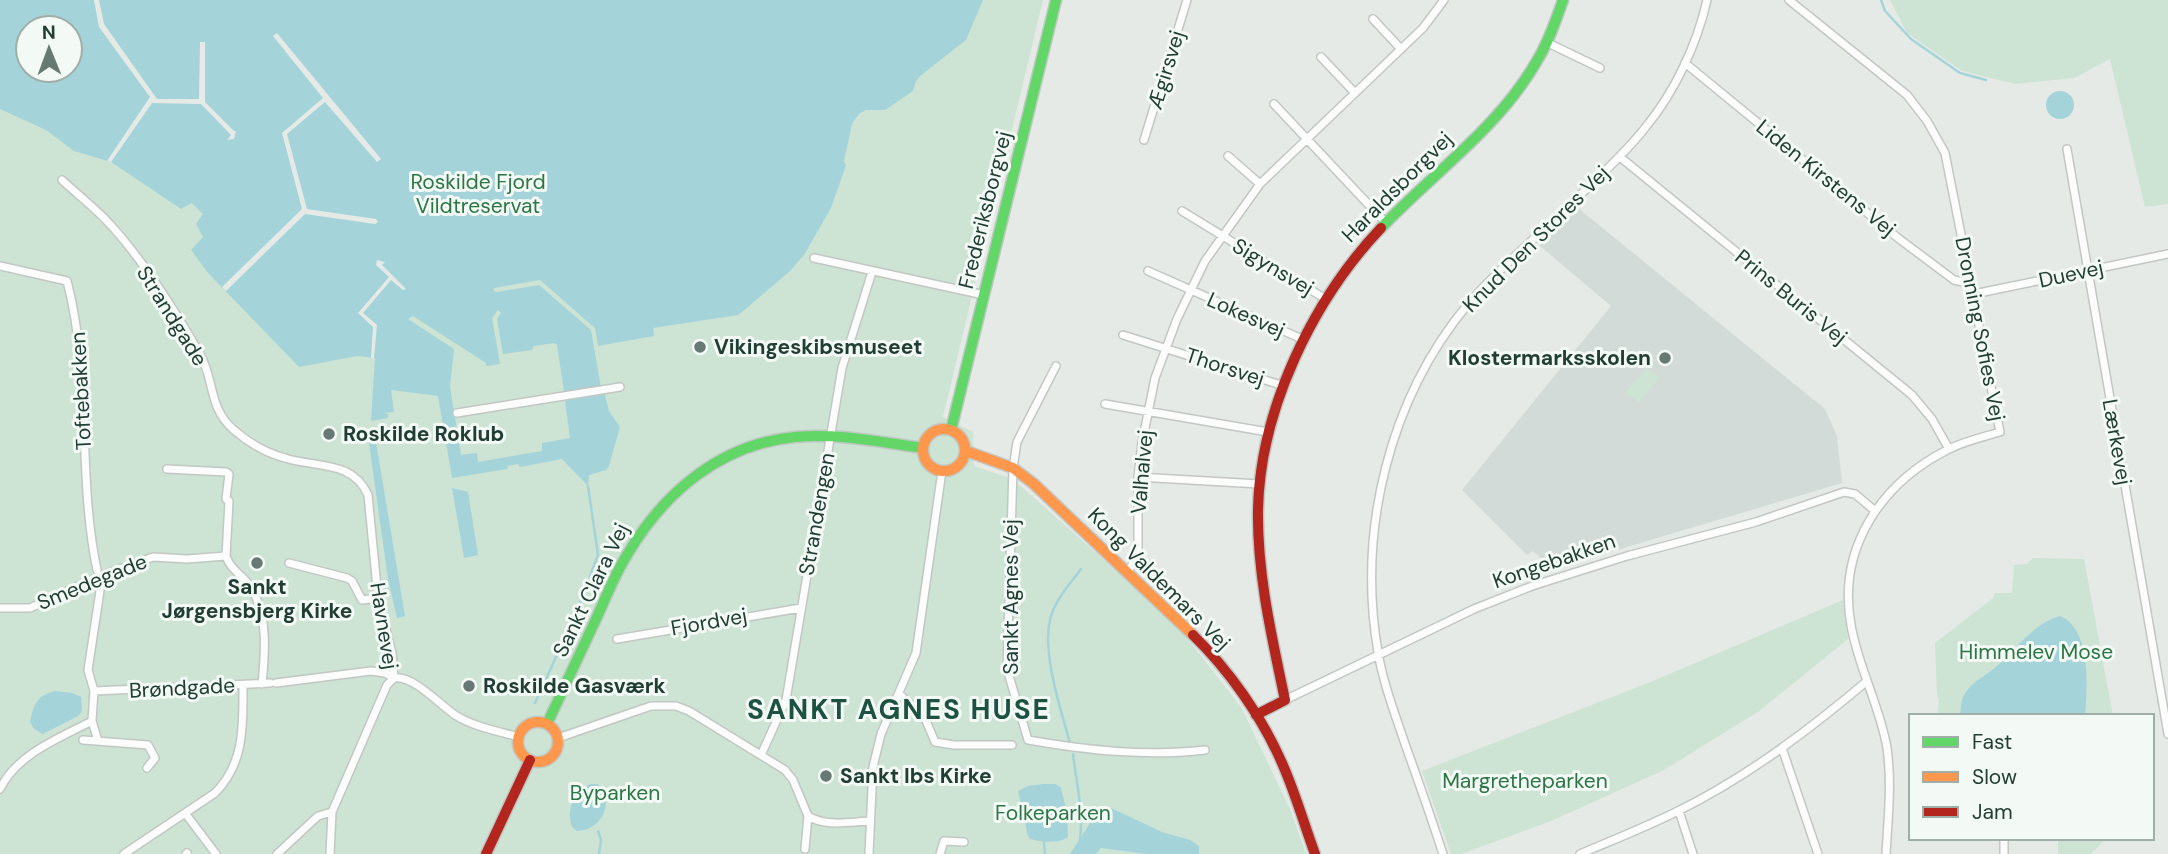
<svg xmlns="http://www.w3.org/2000/svg" width="2168" height="854" font-family="'DM Sans',sans-serif">
	<style>
		.built { fill: #d2dbd7 }
		.green { fill: #cde3d3; fill-rule: evenodd }
		.water { fill: #a4d4d9; fill-rule: evenodd }
		.pier { fill: #e5eae7 }
		.lines { fill: none; stroke-linecap: round; stroke-linejoin: round }
		.stream { stroke: #a4d4d9; stroke-width: 2.5 }
		.street-casing { stroke: #c2c7c4; stroke-width: 10 }
		.fast-casing { stroke: #c0c8c4; stroke-width: 13 }
		.slow-casing { stroke: #c0c8c4; stroke-width: 13 }
		.jam-casing { stroke: #c0c8c4; stroke-width: 13 }
		.street { stroke: #fbfcfb; stroke-width: 7 }
		.fast { stroke: #63d668; stroke-width: 10 }
		.slow { stroke: #ff974d; stroke-width: 10 }
		.jam { stroke: #b3261e; stroke-width: 10 }
		.poi-dot { fill: #667a73; stroke: #f3f9f5; stroke-width: 2.5 }
		.labels { text-anchor: middle; stroke-width: 6; stroke-linejoin: round; paint-order: stroke }
		.street-label { font-size: 21px; fill: #213e35; stroke: #f3f9f5 }
		.park-label { font-size: 21px; fill: #2a7644; stroke: #f3f9f5 }
		.poi-label { font-size: 21px; font-weight: bold; fill: #213e35; stroke: #f3f9f5; text-anchor: start }
		.district-label { font-size: 28px; font-weight: bold; letter-spacing: 2px; fill: #1d5142; stroke: #f3f9f5 }
	</style>
	<rect width="100%" height="100%" fill="#e5eae7"/>
	<!-- built -->
	<path class="built" d="M1578,208l247,201 12,27 5,47 -289,86 -20,-18 -6,4 -65,-65 149,-184 -71,-60z"/>
	<!-- green -->
	<path class="green" d="M0,0h1043l-100,417 30,15 1,34 39,13 162,144 66,84 49,102 16,45h-1306zM28,28h42v42h-42z
		M1890,0h278v204l-23,3 -35,-148 -36,19 -59,6 -53,-13 -55,-38z
		M1646,368l13,10 -20,25 -13,-11z
		M2033,558l51,1 29,157h-176l2,-17 -2,-2 -2,-54 58,-45 2,-5h17l2,-28 13,-1z
		M1843,600l5,39 -89,72 -95,59 -113,51 -90,33h-10l-29,-83 231,-90z
		M2058,838h49l-16,16h-33z"/>
	<!-- water -->
	<path class="water" d="M0,0h983l-17,40 -46,36 -4,5 -3,10 -28,19h-19l-7,4 -7,10 -8,37 2,4 -15,43 -27,47 -15,17 -47,40 -4,3 -85,13 1,8 -56,10 -3,-18 -55,-48 -46,8v3l3,1 42,-7 52,45 11,64 3,1 4,16 11,16 -11,39 -3,4 -17,5 -1,11 -26,-27 -42,8 -2,-3 -10,2 -1,3 -55,9 -14,-82 -47,-6 3,22 -10,1 4,1v4l-17,3 4,-63 -18,-2 -58,11 -91,-94 -17,-23 12,-13 -7,-13 7,-10 -11,-11 -11,6 -70,-47 -37,-11 -28,-21 -46,-21zM28,28h42v42h-42zM498,310l3,3 -4,6 6,35 29,-4 2,-4 20,-3 3,2 7,46 3,3 1,6 -3,1 5,37 -28,5v8l-64,11 -1,-9 -16,2 -11,-68 4,-38 -46,-30 5,-3 73,47v3l14,-2 -8,-46z
		M2046 105a14 14 0 1 1 28 0a14 14 0 1 1-28 0Z
		M376,442l29,174 -8,2 -9,-39 -19,-136z
		M452,488l16,4 10,63 -14,3z
		M2060,616c32,13 27,72 25,100h-125c1,-7 1,-16 4,-21 7,-13 23,-20 33,-29 20,-18 36,-42 63,-50z
		M55,691l17,2 9,4 1,14 -4,5 -35,18 -9,-5 -4,-7c4,-18 6,-26 25,-31z
		M590,784h7l7,4c7,21 -4,42 -27,43l-5,-4c-6,-18 1,-34 18,-43z
		M1044,784h12l5,4 6,25 1,24c-10,7 -26,5 -38,2l-2,-3 -10,-45 10,-5z
		M1101,806l8,1 53,25 28,8 9,6v8h-52l-46,-6 -5,6h-26z"/>
	<!-- pier -->
	<path class="pier" d="M94,0h5l5,24 53,75h42l1,-57h5v60l29,29h2l-2,8 -7,1 4,-5 -30,-31 -49,-1 -41,59 -4,-1 43,-64 -51,-70z
		M277,33l104,126 -4,3 -52,-60 -38,32 20,75 69,10 2,3 -3,2 -70,-10 -79,77 -4,-4 80,-78 -20,-76 41,-35 -50,-62z
		M377,260l8,2 -3,3 24,24 -3,1 -12,-10 -28,33 14,12 -3,33h-3l2,-31 -15,-14 31,-36 -13,-12z"/>
	<g class="lines">
		<!-- stream -->
		<path class="stream" d="M1881,0l4,11 26,28 49,34 26,7
			M535,703l42,-92 21,-56 -10,-69
			M1070,743c-9,-33 -28,-89 -20,-123 4,-19 20,-36 31,-51
			M1073,754c3,29 11,56 7,85
			M598,831l3,9 -2,14
			M1044,842l1,12"/>
		<!-- street casing -->
		<g class="street-casing">
			<path id="street" d="M1789,0l118,95 20,26 18,32 55,279c-17,5 -35,9 -51,17 -68,34 -112,99 -98,176 7,42 29,81 36,123 5,35 1,71 -1,106
				M1373,19l28,30
				M1548,43l52,25
				M1321,57l34,36
				M1685,63l213,175 56,42 18,4
				M1274,104l111,118
				M1144,140l43,-140
				M2067,149l101,585
				M1228,156l32,28
				M1620,157l292,238 20,24 17,30
				M62,180c14,13 29,25 43,39 35,36 70,92 95,135 15,27 8,54 34,76 15,13 32,23 51,28 31,10 68,2 83,37l10,103 14,55 2,25 -7,7 -55,127 -2,42
				M1182,211l142,87
				M814,258l170,37
				M0,266l67,15c25,95 10,194 30,289
				M1148,271l154,68
				M1974,294l194,-40
				M1123,335l161,51
				M1056,366l-39,76 -4,26 -6,201 21,71c59,10 117,17 177,10
				M1105,404l163,28
				M457,413l163,-26
				M167,469l59,3 3,2 -3,25 3,2 -3,55c5,16 21,21 27,35 15,28 12,62 9,93
				M1138,477l121,7
				M289,563l58,15 5,3 10,19 16,-2
				M1128,571l10,-15v-79l4,-34 13,-65 22,-59 28,-58 55,-77 163,-156 21,-28
				M0,608h30l70,-32 53,-19 34,2 39,-3
				M617,639l184,-31
				M394,678c19,-3 45,26 61,37 19,12 43,16 64,22
				M276,683l95,-12 14,2 9,5
				M94,691l176,-8
				M900,695l24,21 11,26 19,3h58
				M1285,700l189,-91 58,-23 95,-30 129,-34 88,-30 11,2 19,16
				M92,721l6,20
				M558,738l93,-32h25l13,5 96,59 8,10 15,36c17,11 41,6 61,5
				M83,740l65,5 7,13 -8,10
				M1782,748l36,106
				M761,755l25,-55 56,-332 30,-96
				M0,789c17,-35 59,-51 92,-68l2,-30 -6,-21 12,-79v-15
				M1679,811l14,43
				M185,813l31,41
				M805,849l3,-33
				M124,854l91,-61c30,-30 28,-68 28,-108
				M186,854l1,-1
				M277,854l41,-38 14,-4
				M869,854l4,-87 8,-33 35,-81 26,-182
				M940,854l4,-13 20,1
				M1443,854c-12,-37 -25,-74 -38,-110 -10,-30 -22,-61 -27,-92 -21,-121 11,-253 90,-348 31,-36 69,-67 103,-100 25,-25 52,-48 74,-76 29,-35 52,-83 62,-128
				M1580,854c33,-14 66,-27 98,-43 69,-34 131,-81 189,-130
				M2004,854v-16"/>
		</g>
		<!-- fast casing -->
		<g class="fast-casing">
			<path id="fast" d="M1381,228c53,-56 119,-101 157,-169 11,-18 18,-39 25,-59
				M951,430l105,-430
				M547,724c17,-36 33,-71 50,-107 9,-20 18,-43 30,-62 37,-63 94,-111 168,-118 44,-4 85,5 128,11"/>
		</g>
		<!-- slow casing -->
		<g class="slow-casing">
			<path id="slow" d="M923 450a21 21 0 1 1 42 0a21 21 0 1 1-42 0Z
				M966,451l47,17 21,16 159,151
				M518 742a20 20 0 1 1 40 0a20 20 0 1 1-40 0Z"/>
		</g>
		<!-- jam casing -->
		<g class="jam-casing">
			<path id="jam" d="M1193,635c36,35 69,82 89,128 13,29 22,61 33,91
				M1256,715l29,-15c-13,-62 -28,-126 -27,-190 2,-101 55,-210 123,-282
				M486,854l44,-94"/>
		</g>
		<!-- street -->
		<use href="#street" class="street"/>
		<!-- fast -->
		<use href="#fast" class="fast"/>
		<!-- slow -->
		<use href="#slow" class="slow"/>
		<!-- jam -->
		<use href="#jam" class="jam"/>
	</g>
	<!-- markers -->
	<g class="poi-dot">
		<circle cx="700" cy="347" r="7"/>
		<circle cx="1665" cy="358" r="7"/>
		<circle cx="329" cy="434" r="7"/>
		<circle cx="257" cy="563" r="7"/>
		<circle cx="469" cy="686" r="7"/>
		<circle cx="826" cy="776" r="7"/>
	</g>
	<g class="labels">
		<!-- street labels -->
		<g class="street-label">
			<text transform="translate(1166 70) rotate(-73)" y="7">Ægirsvej</text>
			<text transform="translate(1826 178) rotate(39)" y="7">Liden Kirstens Vej</text>
			<text transform="translate(1397 187) rotate(-45)" y="7">Haraldsborgvej</text>
			<text transform="translate(985 210) rotate(-76)" y="7">Frederiksborgvej</text>
			<text transform="translate(1536 239) rotate(-45)" y="7">Knud Den Stores Vej</text>
			<text transform="translate(1273 267) rotate(31)" y="7">Sigynsvej</text>
			<text transform="translate(2071 274) rotate(-12)" y="7">Duevej</text>
			<text transform="translate(1791 297) rotate(39)" y="7">Prins Buris Vej</text>
			<text transform="translate(1246 315) rotate(24)" y="7">Lokesvej</text>
			<text transform="translate(172 316) rotate(58)" y="7">Strandgade</text>
			<text transform="translate(1980 329) rotate(79)" y="7">Dronning Sofies Vej</text>
			<text transform="translate(1225 367) rotate(18)" y="7">Thorsvej</text>
			<text transform="translate(81 391) rotate(-93)" y="7">Toftebakken</text>
			<text transform="translate(2117 442) rotate(80)" y="7">Lærkevej</text>
			<text transform="translate(1142 472) rotate(-85)" y="7">Valhalvej</text>
			<text transform="translate(817 514) rotate(-80)" y="7">Strandengen</text>
			<text transform="translate(1554 561) rotate(-19)" y="7">Kongebakken</text>
			<text transform="translate(1159 579) rotate(45)" y="7">Kong Valdemars Vej</text>
			<text transform="translate(92 582) rotate(-22)" y="7">Smedegade</text>
			<text transform="translate(591 590) rotate(-64)" y="7">Sankt Clara Vej</text>
			<text transform="translate(1011 597) rotate(-90)" y="7">Sankt Agnes Vej</text>
			<text transform="translate(709 622) rotate(-10)" y="7">Fjordvej</text>
			<text transform="translate(384 626) rotate(81)" y="7">Havnevej</text>
			<text transform="translate(182 688) rotate(-3)" y="7">Brøndgade</text>
		</g>
		<!-- park labels -->
		<g class="park-label">
			<text x="478" y="189">Roskilde Fjord<tspan x="478" dy="24">Vildtreservat</tspan></text>
			<text x="2036" y="659">Himmelev Mose</text>
			<text x="1525" y="788">Margretheparken</text>
			<text x="615" y="800">Byparken</text>
			<text x="1053" y="820">Folkeparken</text>
		</g>
		<!-- poi labels -->
		<g class="poi-label">
			<text x="714" y="354">Vikingeskibsmuseet</text>
			<text x="1651" y="365" text-anchor="end">Klostermarksskolen</text>
			<text x="343" y="441">Roskilde Roklub</text>
			<text x="257" y="594" text-anchor="middle">Sankt<tspan x="257" dy="24">Jørgensbjerg Kirke</tspan></text>
			<text x="483" y="693">Roskilde Gasværk</text>
			<text x="840" y="783">Sankt Ibs Kirke</text>
		</g>
		<!-- district labels -->
		<g class="district-label">
			<text x="899" y="719">SANKT AGNES HUSE</text>
		</g>
	</g>
	<!-- legend -->
	<rect x="1909" y="714" width="245" height="126" fill="#f3f9f5" stroke="#9faea8" stroke-width="2"/>
	<rect x="1923" y="737" width="35" height="10" fill="#63d668" stroke="#9faea8" stroke-width="2"/>
	<text x="1972" y="749" font-size="21" fill="#213e35">Fast</text>
	<rect x="1923" y="772" width="35" height="10" fill="#ff974d" stroke="#9faea8" stroke-width="2"/>
	<text x="1972" y="784" font-size="21" fill="#213e35">Slow</text>
	<rect x="1923" y="807" width="35" height="10" fill="#b3261e" stroke="#9faea8" stroke-width="2"/>
	<text x="1972" y="819" font-size="21" fill="#213e35">Jam</text>
	<!-- north arrow -->
	<g transform="translate(49 49) rotate(359)"><circle r="33" fill="#f3f9f5" stroke="#9faea8" stroke-width="2"/>
	<path d="M0-5L12 26L0 18L-12 26Z" fill="#667a73"/>
	<text y="-10" font-size="19" font-weight="bold" text-anchor="middle" fill="#213e35">N</text>
	</g>
</svg>
